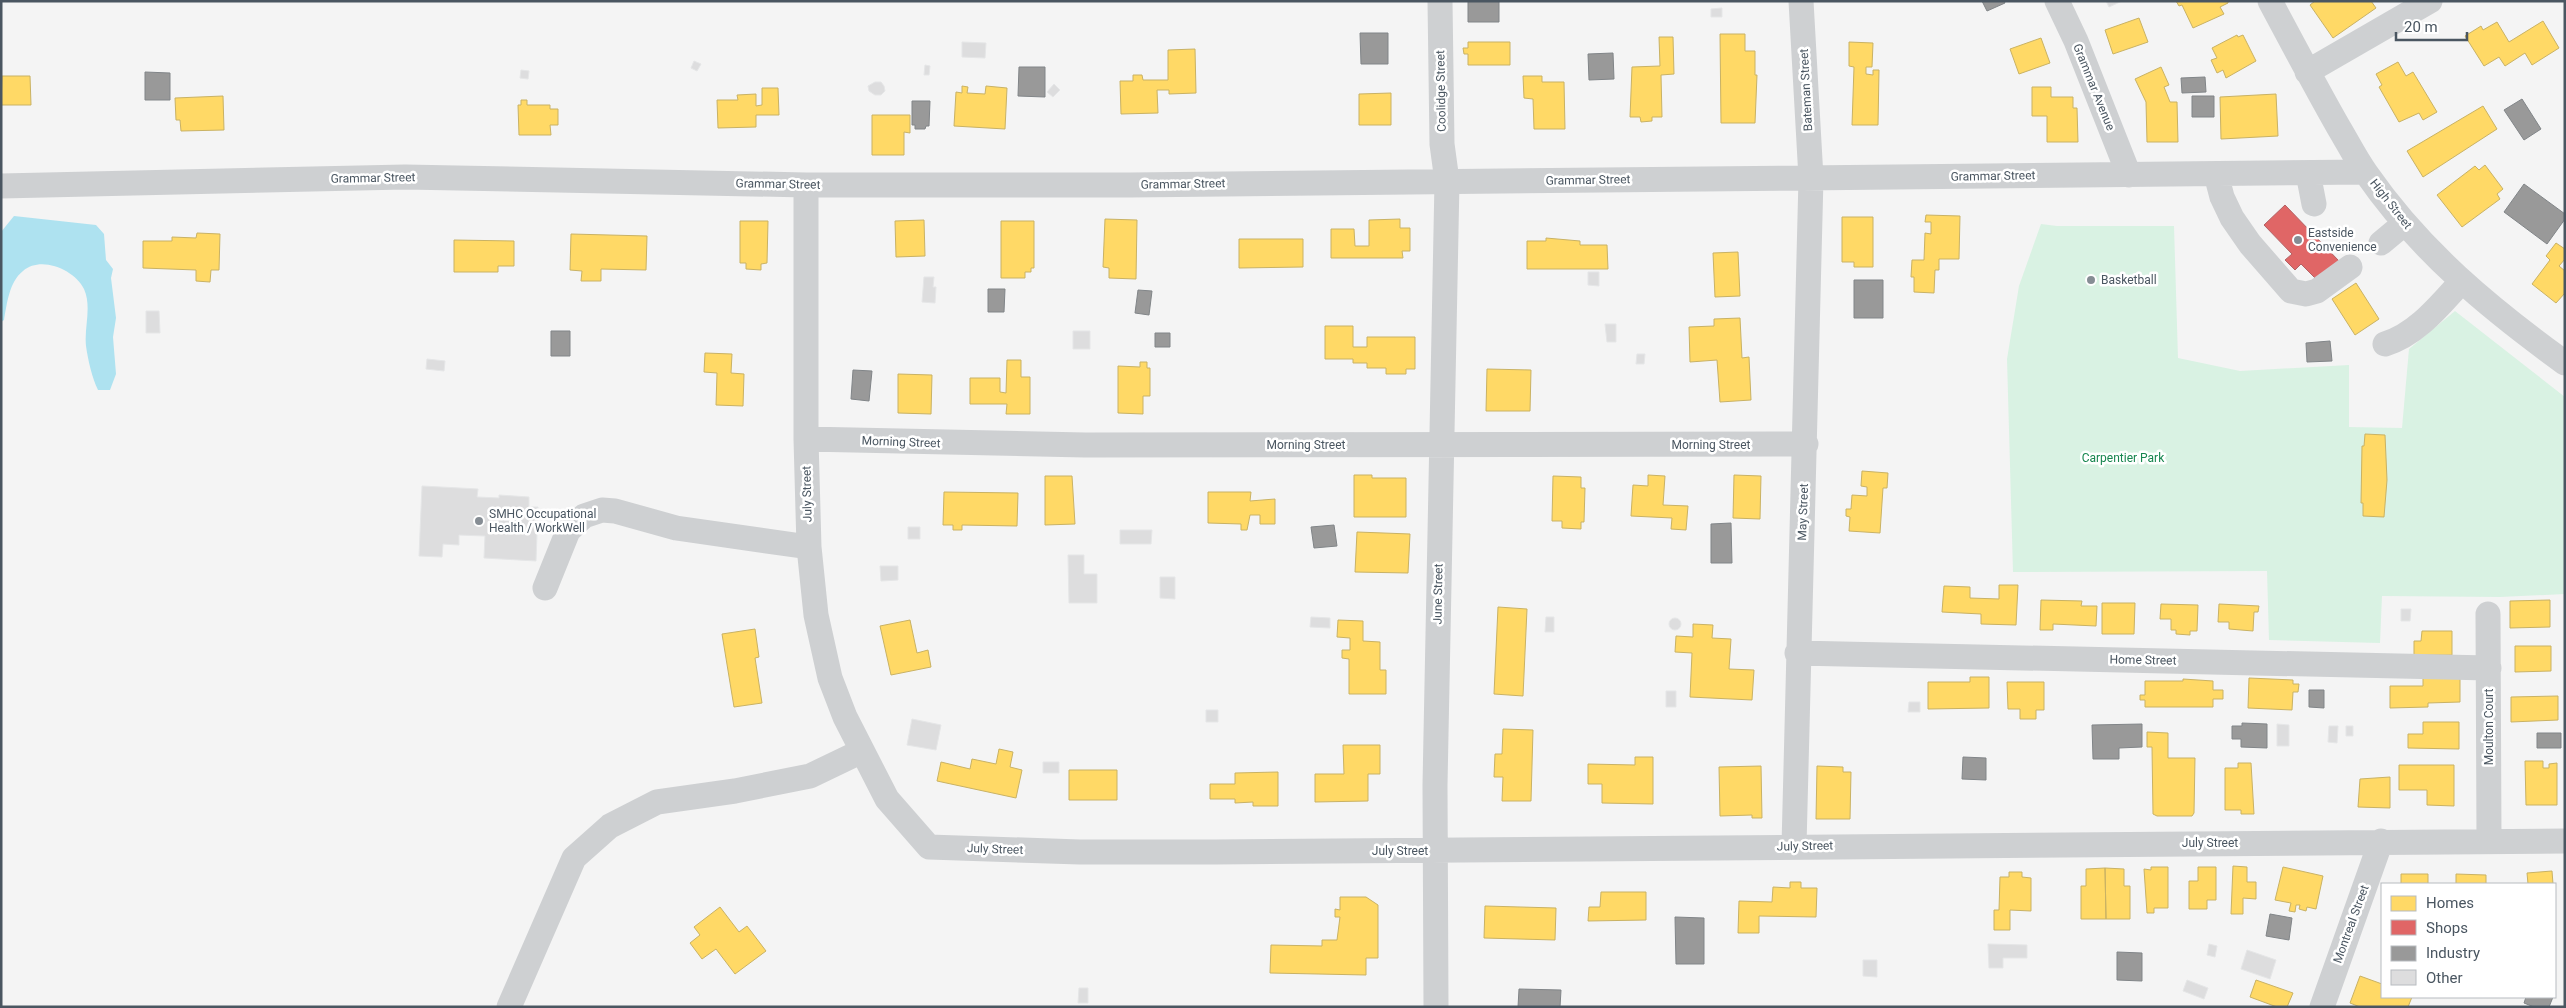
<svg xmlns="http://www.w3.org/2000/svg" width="2566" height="1008" font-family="Roboto,sans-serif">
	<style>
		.green { fill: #d9f2e3 }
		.water { fill: #aee2f0 }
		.homes { fill: #ffd966; stroke: #c9b264 }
		.shops { fill: #e06666; stroke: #b36164 }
		.industry { fill: #999; stroke: #818588 }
		.building { fill: #ddddde; stroke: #e5e6e7 }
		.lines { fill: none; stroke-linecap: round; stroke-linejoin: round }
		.minor { stroke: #ced0d2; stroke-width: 25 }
		.poi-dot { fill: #868d94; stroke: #fff; stroke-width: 2 }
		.labels { text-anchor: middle; stroke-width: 5; stroke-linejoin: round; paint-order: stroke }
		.street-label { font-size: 12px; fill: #4a5661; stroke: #fff }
		.poi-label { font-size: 12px; fill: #4a5661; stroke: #fff; text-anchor: start }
		.park-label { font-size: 12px; fill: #17864f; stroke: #fff }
	</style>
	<rect width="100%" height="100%" fill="#f4f4f4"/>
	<!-- green -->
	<path class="green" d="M2041,224l16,2h117l4,132 62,13 109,-6v62l53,1 7,-79 46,-38 110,86v197l-65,3 -118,-1 -2,47 -111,-3 -2,-69 -254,1 -6,-213 12,-73z"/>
	<!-- water -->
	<path class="water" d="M14,216l82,9 8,9 2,26 7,9 -2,9 5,40 -3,19 3,37 -6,16h-12c-6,-12 -10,-30 -12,-44 -2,-19 6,-39 -2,-57 -9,-19 -43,-34 -61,-18 -14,11 -16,33 -19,49l-3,2v-90z"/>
	<!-- homes -->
	<path class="homes" d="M2176,1h52v2l-8,4 4,7 -31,14 -11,-23 -3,1z
		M2315,1h56l5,7 -43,30 -23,-33z
		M2139,18l9,24 -35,12 -8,-24z
		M2543,21l16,27 -27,17 -7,-12 -20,13 -6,-9 -15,9 -19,-30 16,-10 2,4 14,-8 12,20z
		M1720,34h25v17h10v24h2l-2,48h-34z
		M2237,35l1,2 5,-2 13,26 -30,17 -3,-8 -6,3 -6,-13 6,-2 -5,-10z
		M1659,37h14l1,37 -13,1 1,42h-10v4l-11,1 -1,-5h-10l2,-50 28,-1z
		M2041,38l9,25 -31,11 -9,-25z
		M1468,42h42v23h-42v-11h-4l-1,-6h5z
		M1849,42l24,1 -1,24h-6v7l7,1v-5h6l-1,55h-26l2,-58 -5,-1z
		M1195,49l1,44 -27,1v-4h-12l1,23 -37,1 -1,-33h13v-6h9l1,5h25v-30z
		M2398,62l8,14 7,-4 24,40 -14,8 -4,-7 -20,9 -20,-35 3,-2 -6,-11z
		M2161,67l8,18 -5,2 6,15h7l1,40h-31l-1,-40 -11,-23z
		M2,76h28l1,29h-30z
		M1523,76h19v6h22l1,47h-31l-1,-30 -9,-1z
		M962,86l6,1 -1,6 18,1 1,-8 21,2 -2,41 -51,-3 2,-34 6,1z
		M2032,87h19v10h22v11h4l1,34h-31v-26h-15z
		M762,88h16l1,27h-23v12l-38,1 -1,-28h21l-1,-5 19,-1v12l6,-1z
		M1391,93v32h-32v-31z
		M2276,94l2,42 -57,3 -1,-42z
		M223,96l1,34 -43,1 -1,-11h-4l-1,-22z
		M521,100h6v5h23v4h8v16h-8l1,10h-32l-1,-30h3z
		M2483,106l14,23 -74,48 -16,-26z
		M872,115h38v18l-6,-1v23h-32z
		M2485,165l18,24 -6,5 3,5 -38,28 -25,-32 38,-29 4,4z
		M1926,215l34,1 -1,43h-20v11h-4l-1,23 -20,-1v-15h-3l1,-17h12l1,-27 6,1v-12h-6z
		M1842,217h31v50h-19v-5h-12z
		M1105,219l32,1 -1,59 -27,-1v-10l-6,-1z
		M1400,219v9h10v23h-8l1,7h-72v-29h23l1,17h14v-26z
		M924,220l1,36 -29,1 -1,-36z
		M740,221h28l-1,42 -6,1v6l-15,-1v-6h-6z
		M1001,221h33v47h-3v4h-6v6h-24z
		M197,233l23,1 -1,36h-8l-1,12 -14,-1v-11l-53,-2v-27h29v-4l24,1z
		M571,234l76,2 -1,34 -45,-1v12h-20l1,-10 -12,-1z
		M1546,238l34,3v4h27l1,24h-81v-28h19z
		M1239,239h64v28l-64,1z
		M454,240l60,1v25h-16v6h-44z
		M2556,243l9,6v10l-6,7 6,5v22l-9,10 -24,-19 18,-24 -4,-4z
		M1738,252l2,44 -25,1 -2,-44z
		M2356,283l23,36 -24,16 -23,-36z
		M1740,318l2,40 7,-1 2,43 -31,2 -3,-42 -27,2 -1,-35 25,-1v-7z
		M1325,326h28v21h14v-10h48v32h-9v5h-20v-6h-19v-5h-14v-4h-28z
		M705,353l27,1 -1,19 13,1 -1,32 -27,-1 1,-32 -13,-1z
		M1007,360h14v17h9v37h-24l1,-10h-37v-26h30v14l6,1z
		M1140,362h7v6h3v28h-7v18l-25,-1v-47l22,1z
		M1487,369l44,1 -1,41h-44z
		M898,374l34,1 -1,39 -33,-1z
		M2365,434l20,1 2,45 -3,37 -21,-1v-13h-2l1,-57h2z
		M1862,471l26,2 -1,15h-4l-3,45 -31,-2 1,-14 -4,-1v-7h5l1,-14 15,1v-9l-6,-1z
		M1354,475h18v3h34v39h-52z
		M1648,475l17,1 -2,29 25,1 -2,24 -15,-1 1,-11 -41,-2 2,-31 15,1z
		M1734,475l27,1 -1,43 -27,-1z
		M1045,476h27l3,48 -30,1z
		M1553,476l28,1v11h4l-1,34h-3v7l-19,-1v-7h-10z
		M944,492l74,1 -1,33 -55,-1v5h-9v-5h-10z
		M1208,492h43l-1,9 25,-2v25h-15v-9h-10l-3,15h-6v-6l-33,-1z
		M1357,532l53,2 -2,39 -53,-1z
		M1999,585h19l-2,40 -35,-1v-10l-39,-2 2,-26 26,1v11l29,1z
		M2041,600l41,1 -1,5h16l-1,20 -43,-2v6h-13z
		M2550,600v27l-40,1v-27z
		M2102,603h33l-1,31h-32z
		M2161,604l37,1 -1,26h-7v4l-14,-1v-4h-5v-11h-11z
		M2219,604l40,2 -1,6h-4l-1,19 -24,-2v-7h-11z
		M1498,607l29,2 -4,87 -29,-2z
		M910,620l7,33 11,-3 3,17 -40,8 -11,-49z
		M1338,620l25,1v20l17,1v28h6v24h-37v-35l-7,-1v-8h8v-12l-13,-1z
		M1693,624l20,1 -1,13 19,1 -2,30 25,1 -2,30 -62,-3 2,-44 -17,-1 1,-16 17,1z
		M755,629l4,28 -4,1 7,45 -28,4 -12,-73z
		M2422,631h30v24h-38v-14h7z
		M2515,646h36v25l-36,1z
		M1970,677h19v31l-61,1v-27h42z
		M2460,677v25l-32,1v4l-38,1v-22h33v-8z
		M2249,678l44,2v4h6l-1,8h-5l-1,18 -44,-2z
		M2183,679l30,2v9h10v9h-10v8h-68v-7h-5v-5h5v-14h38z
		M2007,682h37v28h-8v9h-16v-10h-12z
		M2558,696v24l-47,2v-25z
		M2423,722h36v27l-51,-1v-14h15z
		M1503,729l30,1 -2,71h-29l1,-24h-9l1,-23h7z
		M2147,732l21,1v25h27l-1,55 -2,3h-35l-4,-2 -1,-67h-5z
		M1343,745h37v29h-12v27l-53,1v-28h29z
		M999,749l14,3 -3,15 12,3 -6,28 -79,-17 4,-19 29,7 2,-10 24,5z
		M1635,757h18v47l-51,-1v-19h-14v-20l47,1z
		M2525,761h18v7h6v-4l8,-1v42h-31z
		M2238,763h13l3,51h-13v-4h-16v-42h13z
		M2399,765h55v41l-27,-1v-15h-28z
		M1761,766l1,52h-10v-3l-32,1 -1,-49z
		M1817,766l26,1v5h8l-1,47h-34z
		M1069,770h48v30h-48z
		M1278,772v34h-25v-4l-18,1v-4h-25v-15h25v-11z
		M2390,777v31l-32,-1 2,-28z
		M2233,866l14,1v15h9v17l-13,-1v16h-12z
		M2151,867h17v41h-14v5h-7l-3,-44 7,1z
		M2198,867h18v33h-9v9h-18v-28h9z
		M2283,867l40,9 -7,33 -9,-2 -1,4 -7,-2 1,-4h-4l-1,7 -6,-1 2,-8 -16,-3z
		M2105,868l1,51h-25v-33h5v-17z
		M2105,868l19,1v17h6v33h-24z
		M2552,871l1,13h-25l-1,-11z
		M2009,872h13v5l9,1v33l-21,-1v20h-16v-20h5l1,-33h9z
		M2401,874h27v10h-27z
		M2456,874l30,1v9h-30z
		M1790,882h11v6h16l-1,29 -57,-1v17h-21l1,-32 33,1 1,-15 17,1z
		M1601,892h45v28l-58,1 1,-14h11z
		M1340,897h26l12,8v53h-12v17l-96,-2 1,-28 51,1v-6h15l3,-23h-5v-8l5,1z
		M1485,906l71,2 -1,32 -71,-2z
		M720,907l19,25 8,-6 19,25 -31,23 -19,-25 -14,10 -12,-16 10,-8 -6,-8z
		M2360,976l22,8v13h30l-4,10h-48l-10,-4z
		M2256,980l37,13 -6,14h-10l-27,-10z"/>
	<!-- shops -->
	<path class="shops" d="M2285,205l54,56 -21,20 -17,-17 -6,6 -10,-10 7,-6 -28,-29z"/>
	<!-- industry -->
	<path class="industry" d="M1468,1h31v21h-31z
		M1982,1h22l1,2 -18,8z
		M1360,33h28v31h-27z
		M1613,53l1,26 -25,1 -1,-26z
		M1019,67h26v30l-27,-1z
		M145,72l25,1v27h-25z
		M2205,77l1,15 -24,1 -1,-15z
		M2192,96h22v21h-22z
		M2522,99l19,30 -17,11 -20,-30z
		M912,101h18l-1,25h-3l-1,3h-10v-4h-3z
		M2524,184l41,30v5l-18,25 -43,-32z
		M1854,280h29v38h-29z
		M988,289h17l-1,23h-16z
		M1138,290l14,1 -3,24 -14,-2z
		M551,331h19v25h-19z
		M1155,333h15v14h-15z
		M2330,341l2,20 -25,1 -1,-19z
		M853,370l19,1 -3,30 -18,-2z
		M1731,523l1,40h-21v-39z
		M1334,525l3,21 -23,2 -3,-21z
		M2309,690h15v18l-15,-1z
		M2242,723l25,1v24l-26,-1v-8h-9v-13h10z
		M2142,724v23l-23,1v11h-26l-1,-34z
		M2537,733h24v15h-24z
		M1963,757l23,1v22l-24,-1z
		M2270,914l22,4 -3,22 -23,-4z
		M1675,917l29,1v46h-28z
		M2117,952l25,1v28l-25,-1z
		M1519,989l42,1 -1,17h-42z
		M2526,997h27l-4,10h-15l-10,-4z"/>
	<!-- building -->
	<path class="building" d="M2106,1h16l-13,6z
		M1722,8v9h-11v-8z
		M962,42l24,1 -1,15 -23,-1z
		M694,61l7,3 -4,7 -6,-3z
		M925,65l5,1 -1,9h-5z
		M521,70l8,1 -1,8 -8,-1z
		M875,82h6l3,4 1,5 -4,4h-6l-6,-4 -1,-5z
		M1054,84l6,6 -7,7 -6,-5z
		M1588,272h11v14l-11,-1z
		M924,277h10l-1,10h3l-1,16 -13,-1z
		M146,311h13l1,22h-14z
		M1605,324h11v18h-9z
		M1073,331h17v18h-17z
		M1637,354h8l-1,10h-8z
		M427,359l18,2 -1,10 -18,-2z
		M422,486l56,3 -1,8 22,1v-3l30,2v10h9l-2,54 -52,-3 1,-22 -26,-1v10l-16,-1 -1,13 -23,-1z
		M908,527h12v12h-12z
		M1120,530h32l-1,14h-31z
		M1068,555h16v19h13v29h-28z
		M880,566h18v14l-17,1z
		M1160,577h15v22l-15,-1z
		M2401,609h10l-1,12h-9z
		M1311,617l19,1v10l-20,-1z
		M1546,617h8v15h-9z
		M1669 624a6 6 0 1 1 12 0a6 6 0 1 1-12 0Z
		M1666,691h10v16h-10z
		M1909,702h11v10h-12z
		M1206,710h12v12h-12z
		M912,719l29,6 -5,25 -29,-5z
		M2277,724l12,1v21h-12z
		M2329,726h9l-1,17 -9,-1z
		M2346,726h7v10h-7z
		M1043,762h16v11h-16z
		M1988,944l39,1v13h-24v10h-14z
		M2209,944l8,2 -2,11 -8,-2z
		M2247,950l29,10 -6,19 -29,-10z
		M1863,960h14v17l-14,-1z
		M2187,980l21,8 -4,11 -21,-8z
		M1079,988h9v15h-10z"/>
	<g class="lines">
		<!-- minor -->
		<path class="minor" d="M2057,1l19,40 53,134
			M2270,1c23,43 45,85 69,127 9,15 17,31 27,45 54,78 123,135 199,190
			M2307,72l123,-71
			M2308,173l6,31
			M2216,174l6,23 10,21 18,26 41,47 15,3 11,-3 33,-24
			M806,185v254l3,108 7,68 14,63 15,39 42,82 42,48 151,5h135l1350,-11
			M1,186l404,-9 401,8h324l1235,-13
			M2381,243l24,-20
			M2385,344c32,-10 54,-38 76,-62
			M806,439l279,6 721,-1
			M545,588l23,-57 16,-15 18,-6 13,1 61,17 133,19
			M2488,614l1,226
			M1797,653l692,15
			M1794,846l17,-668 -10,-177
			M509,1007l65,-149 36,-32 47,-24 78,-11 75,-15 52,-25
			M1436,1007l-1,-222 12,-604 -5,-37 -2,-143
			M2322,1007l59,-166"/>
	</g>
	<!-- markers -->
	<g class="poi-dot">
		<circle cx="2298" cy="240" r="5"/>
		<circle cx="2091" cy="280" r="5"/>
		<circle cx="479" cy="521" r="5"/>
	</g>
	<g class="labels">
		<!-- street labels -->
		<g class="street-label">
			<text transform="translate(2094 87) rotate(68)" y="4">Grammar Avenue</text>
			<text transform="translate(1806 90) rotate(-93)" y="4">Bateman Street</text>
			<text transform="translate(1441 91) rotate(-91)" y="4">Coolidge Street</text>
			<text transform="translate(1993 176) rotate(-1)" y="4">Grammar Street</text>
			<text transform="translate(373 178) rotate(-1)" y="4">Grammar Street</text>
			<text transform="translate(1588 180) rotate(-1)" y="4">Grammar Street</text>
			<text transform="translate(778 184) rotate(1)" y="4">Grammar Street</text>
			<text transform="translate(1183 184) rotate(-1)" y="4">Grammar Street</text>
			<text transform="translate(2391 204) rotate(52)" y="4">High Street</text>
			<text transform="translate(901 442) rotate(2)" y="4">Morning Street</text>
			<text x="1306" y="449">Morning Street</text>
			<text x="1711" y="449">Morning Street</text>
			<text transform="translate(807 494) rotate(-91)" y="4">July Street</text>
			<text transform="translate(1803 512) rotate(-88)" y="4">May Street</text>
			<text transform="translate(1438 594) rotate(-89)" y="4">June Street</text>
			<text transform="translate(2143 660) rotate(1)" y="4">Home Street</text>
			<text transform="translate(2489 727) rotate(-90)" y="4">Moulton Court</text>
			<text x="2210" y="847">July Street</text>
			<text transform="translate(1805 846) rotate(-1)" y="4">July Street</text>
			<text transform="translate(995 849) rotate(2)" y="4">July Street</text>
			<text x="1400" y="855">July Street</text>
			<text transform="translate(2351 924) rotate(-70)" y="4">Montreal Street</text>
		</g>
		<!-- poi labels -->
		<g class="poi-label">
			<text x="2308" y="237">Eastside<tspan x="2308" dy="14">Convenience</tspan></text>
			<text x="2101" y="284">Basketball</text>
			<text x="489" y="518">SMHC Occupational<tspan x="489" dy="14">Health / WorkWell</tspan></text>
		</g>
		<!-- park labels -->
		<g class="park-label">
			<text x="2123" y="462">Carpentier Park</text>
		</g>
	</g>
	<!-- border -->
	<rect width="2566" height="1008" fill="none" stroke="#4a5661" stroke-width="5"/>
	<!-- legend -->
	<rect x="2381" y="883" width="175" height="115" fill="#ffffff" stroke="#b7bbc0"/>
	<rect x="2391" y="896" width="25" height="15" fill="#ffd966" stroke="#b7bbc0"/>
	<text x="2426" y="908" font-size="15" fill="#4a5661">Homes</text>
	<rect x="2391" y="920" width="25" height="15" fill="#e06666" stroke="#b7bbc0"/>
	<text x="2426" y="933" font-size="15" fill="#4a5661">Shops</text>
	<rect x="2391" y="946" width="25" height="15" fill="#999999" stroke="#b7bbc0"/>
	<text x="2426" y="958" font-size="15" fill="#4a5661">Industry</text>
	<rect x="2391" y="970" width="25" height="15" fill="#ddddde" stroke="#b7bbc0"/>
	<text x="2426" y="983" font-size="15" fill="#4a5661">Other</text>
	<!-- scale -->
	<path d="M2396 32v8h71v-8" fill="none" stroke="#4a5661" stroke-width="2.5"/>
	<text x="2404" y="32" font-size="15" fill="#4a5661" stroke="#ffffff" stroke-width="4" paint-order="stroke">20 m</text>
</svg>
